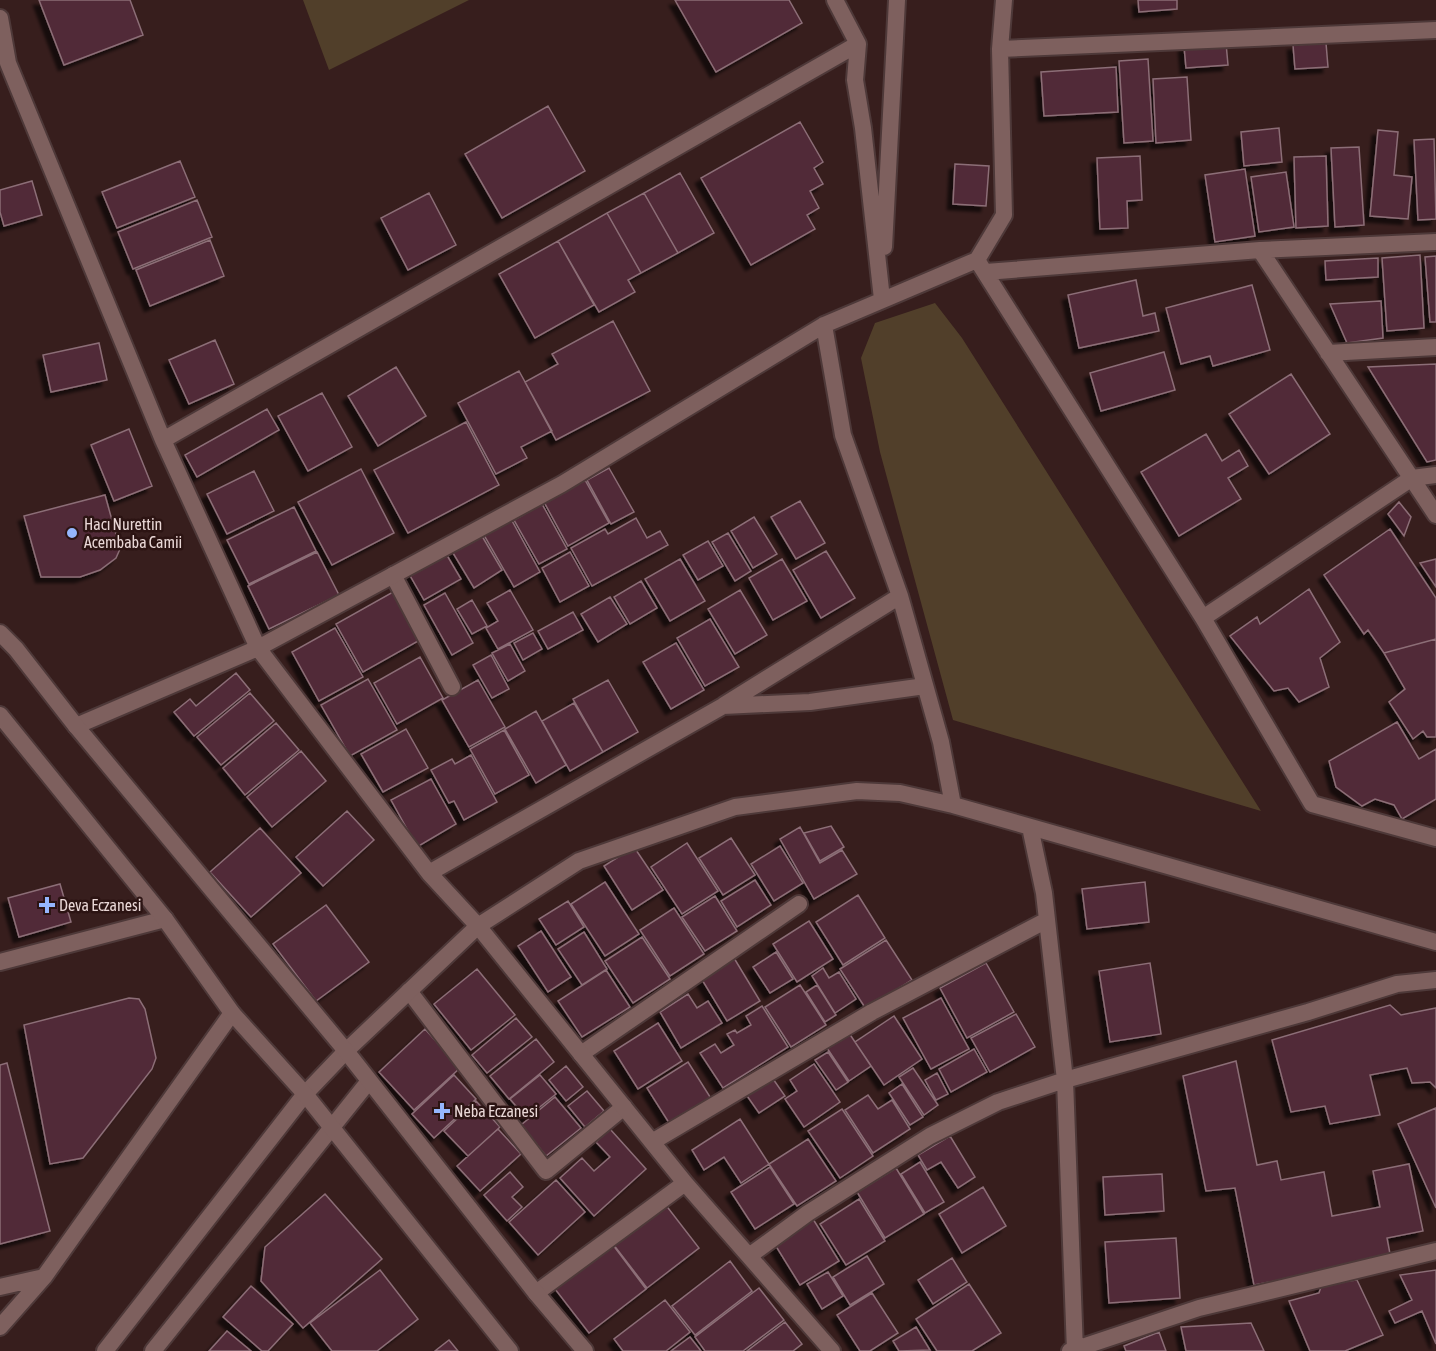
<svg xmlns="http://www.w3.org/2000/svg" width="1436" height="1351" font-family="'Asap Condensed',sans-serif">
	<style>
		.green { fill: #513f2a }
		.building { fill: #512937; stroke: #8c6e77; stroke-width: 1.5; filter: url(#shadow) }
		.lines { fill: none; stroke-linecap: round; stroke-linejoin: round }
		.service-casing { stroke: #4e3939; stroke-width: 20 }
		.minor-casing { stroke: #4e3939; stroke-width: 20 }
		.tertiary-casing { stroke: #4e3939; stroke-width: 20 }
		.secondary-casing { stroke: #4e3939; stroke-width: 20 }
		.service { stroke: #7e605e; stroke-width: 16 }
		.minor { stroke: #7e605e; stroke-width: 16 }
		.tertiary { stroke: #7e605e; stroke-width: 16 }
		.secondary { stroke: #7e605e; stroke-width: 16 }
		.poi-dot { fill: #95b6fd; stroke: #2c1413; stroke-width: 2 }
		.labels { text-anchor: middle; stroke-width: 5; stroke-linejoin: round; paint-order: stroke }
		.poi-label { font-size: 16px; fill: #e9d7d6; stroke: #2c1413; text-anchor: start }
	</style>
	<defs>
		<filter id="shadow"><feDropShadow dx="-5.5" dy="5.5" stdDeviation="1.5" flood-color="#0009"/></filter>
	</defs>
	<rect width="100%" height="100%" fill="#371e1d"/>
	<!-- green -->
	<path class="green" d="M303,0h166l-140,70z
		M935,303l27,35 299,473 -308,-91 -73,-268 -19,-94 14,-35z"/>
	<!-- building -->
	<path class="building" d="M39,0h91l13,35 -79,30z
		M675,0h114l13,23 -86,49z
		M1138,0h39v9l-38,3z
		M1226,43l2,22 -42,3 -2,-22z
		M1326,43l2,24 -33,2 -2,-24z
		M1148,59l5,82 -29,2 -5,-82z
		M1116,67l2,45 -74,4 -3,-44z
		M1187,77l4,63 -35,3 -3,-64z
		M548,106l37,65 -83,47 -37,-64z
		M800,122l23,40 -9,6 9,16 -13,7 9,17 -12,7 8,14 -64,36 -50,-87z
		M1279,128l3,34 -38,4 -3,-34z
		M1378,130l20,2 -4,43 18,2 -4,42 -38,-3z
		M1434,139l2,80 -18,1 -4,-80z
		M1359,147l5,78 -29,2 -4,-79z
		M1140,156l2,44 -15,1 1,27 -28,1 -3,-71z
		M1326,156l2,70 -32,2 -2,-71z
		M180,161l15,36 -78,31 -15,-36z
		M955,164l34,2 -3,40 -33,-2z
		M1245,169l10,67 -40,6 -10,-67z
		M1286,172l8,55 -35,5 -8,-55z
		M680,173l34,60 -36,20 -34,-60z
		M32,181l10,34 -38,11 -4,-14v-22z
		M429,193l27,52 -48,25 -27,-52z
		M644,193l34,60 -37,20 -34,-60z
		M197,200l15,37 -79,32 -15,-37z
		M607,213l34,60 -13,7 7,12 -36,20 -41,-71z
		M210,240l14,36 -74,30 -14,-36z
		M558,241l36,64 -59,33 -36,-64z
		M1420,255l4,73 -37,3 -5,-73z
		M1436,256v66h-6l-5,-65z
		M1378,258v19l-52,3 -1,-19z
		M1136,280l7,36 12,-3 4,18 -80,17 -11,-53z
		M1252,285l18,65 -57,16 -3,-10 -29,8 -15,-56z
		M1381,301l2,37 -36,5 -17,-39z
		M613,321l37,70 -94,49 -31,-58 33,-18 -6,-10z
		M215,340l19,44 -45,20 -20,-44z
		M99,343l8,37 -56,12 -8,-37z
		M1164,352l11,38 -74,21 -11,-38z
		M1436,364v96l-9,2 -59,-95z
		M396,367l30,49 -48,30 -30,-50z
		M519,371l33,60 -31,16 6,11 -31,16 -38,-71z
		M1291,374l39,60 -61,40 -40,-60z
		M322,393l30,54 -44,24 -30,-55z
		M267,409l12,21 -82,47 -12,-22z
		M466,422l33,63 -91,48 -34,-63z
		M129,429l23,57 -38,15 -23,-56z
		M1206,434l16,27 17,-11 9,16 -20,12 13,21 -62,37 -38,-64z
		M609,468l25,44 -23,12 -24,-44z
		M361,469l33,64 -62,32 -34,-63z
		M254,471l20,40 -47,23 -20,-40z
		M585,480l24,43 -41,23 -24,-44z
		M105,495l15,54 -4,9 -16,12 -20,7h-39l-17,-61z
		M800,501l25,42 -29,16 -25,-42z
		M1399,502l12,15 -7,19 -16,-22z
		M542,504l25,45 -28,15 -25,-44z
		M294,507l22,44 -67,33 -22,-44z
		M754,517l23,37 -24,14 -22,-37z
		M636,518l11,20 13,-7 8,14 -76,41 -21,-38 34,-19 3,5z
		M511,519l29,53 -26,15 -30,-52z
		M1390,529l46,69v41l-52,14 -16,-23 -4,4 -40,-59z
		M479,531l23,39 -28,18 -24,-40z
		M728,533l23,38 -16,10 -23,-39z
		M708,541l15,25 -25,14 -15,-25z
		M826,551l29,47 -34,20 -28,-48z
		M317,552l22,43 -70,34 -21,-43z
		M445,552l16,27 -37,21 -16,-28z
		M570,552l19,34 -29,16 -18,-34z
		M680,559l25,42 -35,20 -25,-42z
		M782,559l25,42 -34,19 -24,-42z
		M1436,559v28l-16,-24z
		M641,581l16,27 -27,16 -16,-27z
		M1309,589l31,53 -20,16 9,29 -30,15 -11,-14 -14,3 -44,-55 27,-19 3,7z
		M510,590l23,40 -35,19 -12,-21 12,-7 -11,-18z
		M740,590l27,45 -32,19 -27,-45z
		M393,592l27,48 -57,32 -27,-48z
		M445,593l28,50 -21,12 -28,-50z
		M610,597l17,27 -29,18 -17,-28z
		M472,600l15,26 -15,8 -15,-25z
		M573,612l10,18 -35,19 -10,-18z
		M710,619l29,48 -34,19 -28,-48z
		M335,628l28,49 -44,24 -27,-49z
		M533,633l9,16 -19,11 -9,-17z
		M1436,639v98h-9l-4,-6 -10,8 -24,-37 16,-13 -21,-36z
		M676,643l28,47 -33,19 -28,-47z
		M510,644l15,27 -17,10 -16,-28z
		M491,655l18,34 -17,9 -19,-33z
		M420,657l23,41 -46,26 -23,-41z
		M236,673l14,17 -56,46 -20,-24 16,-13 6,7z
		M368,679l29,51 -47,26 -29,-51z
		M478,680l27,47 -36,20 -27,-47z
		M608,680l30,52 -35,20 -30,-53z
		M250,693l24,28 -53,44 -24,-28z
		M574,703l29,49 -33,19 -28,-50z
		M536,711l30,54 -30,18 -31,-54z
		M1397,722l22,37 17,-10v50l-34,20 -8,-14 -19,-6 -13,7 -26,-19 -7,-26z
		M276,723l23,27 -54,45 -22,-27z
		M406,729l22,39 -45,24 -22,-38z
		M504,730l25,45 -34,19 -25,-45z
		M301,751l25,30 -54,46 -25,-30z
		M471,755l26,47 -33,18 -10,-19 -5,2 -18,-33 21,-11 3,5z
		M431,779l25,45 -39,23 -26,-47z
		M347,811l27,29 -51,46 -27,-29z
		M831,826l13,21 -24,14 -16,-28z
		M800,827l20,36 22,-13 15,24 -43,25 -34,-60z
		M260,828l41,45 -50,44 -41,-45z
		M731,838l24,37 -32,20 -24,-37z
		M687,843l31,48 -36,23 -31,-47z
		M780,846l23,37 -29,18 -23,-37z
		M634,847l29,43 -31,20 -28,-44z
		M755,880l16,25 -34,22 -16,-26z
		M605,882l34,52 -34,22 -34,-52z
		M1145,882l4,40 -62,7 -5,-40z
		M60,884l11,38 -52,15 -11,-39z
		M858,895l27,43 -42,27 -27,-43z
		M715,896l22,35 -32,20 -23,-34z
		M568,901l16,26 -28,18 -17,-26z
		M326,905l43,57 -53,39 -43,-57z
		M674,908l30,46 -34,22 -30,-46z
		M809,921l24,38 -36,23 -24,-38z
		M541,931l30,46 -23,15 -30,-46z
		M584,932l23,37 -25,16 -24,-36z
		M642,937l28,42 -37,24 -28,-42z
		M886,940l26,40 -46,29 -26,-40z
		M776,952l17,27 -23,14 -17,-26z
		M734,958l26,43 -33,20 -26,-43z
		M986,963l28,49 -47,26 -27,-50z
		M1150,963l11,71 -51,8 -11,-71z
		M823,968l6,10 10,-6 17,27 -21,14 -23,-37z
		M477,969l38,46 -44,35 -37,-46z
		M606,970l24,37 -48,30 -24,-36z
		M800,985l26,40 -35,22 -26,-40z
		M817,985l19,30 -11,7 -19,-30z
		M688,994l9,14 11,-7 14,22 -41,25 -21,-36z
		M129,998l10,1 6,10 11,49 -4,11 -69,89 -33,6 -26,-139z
		M941,998l28,51 -38,20 -28,-51z
		M1390,1005l11,10 35,-7v80l-6,-6 -18,1 -5,-15 -37,7 10,40 -50,9 -5,-18 -34,6 -19,-72z
		M762,1006l26,41 -65,41 -23,-35 15,-9 6,9 13,-8 -7,-11 8,-4 2,3 14,-8 -5,-9z
		M1016,1014l19,33 -45,25 -19,-34z
		M894,1016l28,43 -38,26 -29,-43z
		M516,1018l16,19 -45,36 -15,-18z
		M658,1023l24,38 -44,28 -24,-38z
		M425,1029l35,39 -46,42 -35,-38z
		M849,1033l22,33 -22,15 -22,-33z
		M536,1039l18,23 -45,37 -19,-23z
		M974,1049l13,23 -36,20 -12,-23z
		M828,1052l20,30 -12,8 -21,-30z
		M1236,1061l21,104 20,-4 4,19 43,-8 8,44 48,-9 -7,-36 36,-7 14,67 -36,7 4,21 -137,26 -19,-97 -29,3 -23,-115z
		M688,1062l24,38 -41,26 -24,-38z
		M7,1063l43,168 -50,13v-179z
		M814,1064l26,38 -36,25 -19,-28 12,-8 -7,-11z
		M566,1066l17,21 -17,14 -17,-21z
		M913,1068l25,37 -14,10 -25,-38z
		M937,1073l11,21 -12,6 -11,-20z
		M454,1075l22,24 -42,39 -22,-24z
		M540,1075l16,19 -30,24 -16,-19z
		M771,1076l14,20 -26,17 -14,-20z
		M902,1084l21,33 -13,8 -21,-32z
		M587,1091l17,20 -19,16 -17,-21z
		M868,1095l10,14 14,-9 18,29 -37,24 -28,-43z
		M555,1097l26,31 -35,28 -25,-31z
		M476,1101l24,26 -32,29 -24,-25z
		M1436,1108v100l-38,-84z
		M842,1109l31,47 -33,22 -32,-47z
		M740,1119l29,45 -28,19 -17,-26 -20,13 -12,-20z
		M498,1129l23,25 -41,37 -23,-25z
		M610,1129l36,40 -52,47 -34,-38 22,-20 12,13 16,-14 -14,-15z
		M950,1136l25,41 -17,11 -17,-26 -14,8 -9,-15z
		M808,1139l28,42 -39,25 -28,-42z
		M920,1162l24,40 -19,11 -24,-39z
		M770,1167l24,37 -39,25 -24,-37z
		M896,1168l28,46 -39,24 -28,-46z
		M510,1172l13,15 -11,10 10,10 -15,14 -23,-26z
		M1162,1174l2,37 -59,4 -2,-38z
		M556,1180l29,32 -47,43 -29,-33z
		M983,1187l23,39 -44,27 -23,-39z
		M325,1194l57,65 -79,69 -42,-47 4,-34z
		M859,1199l26,42 -39,24 -26,-41z
		M665,1204l34,44 -52,40 -34,-44z
		M813,1219l26,42 -39,24 -26,-42z
		M1176,1238l4,60 -71,5 -4,-61z
		M613,1245l33,44 -57,44 -34,-44z
		M867,1256l17,28 -34,21 -17,-28z
		M952,1258l15,24 -34,22 -15,-24z
		M730,1261l22,30 -57,44 -23,-29z
		M380,1270l38,49 -41,32h-45l-22,-28z
		M1436,1270v74l-14,-33 -27,12 -6,-12 23,-11 -12,-25z
		M828,1272l15,24 -21,13 -15,-25z
		M1357,1280l26,55 -38,16h-35l-21,-50 30,-8 3,-9z
		M969,1284l32,49 -29,18h-35l-21,-32z
		M251,1286l42,38 -25,27h-6l-39,-34z
		M759,1288l25,32 -41,31h-38l-10,-14z
		M872,1293l26,40 -28,18h-10l-23,-36z
		M665,1300l25,32 -24,19h-43l-9,-12z
		M785,1322l17,22 -9,7h-46z
		M1251,1323l13,28h-78l-5,-24z
		M916,1327l14,23 -31,1 -6,-10z
		M227,1331l24,20h-42z
		M1159,1332l7,19h-40l-2,-5z
		M690,1337l11,14h-30z
		M449,1340l9,11h-23z"/>
	<g class="lines">
		<!-- service casing -->
		<g class="service-casing">
			<path id="service" d="M393,575l59,112
				M409,991l137,180 78,-64
				M581,1054l218,-150"/>
		</g>
		<!-- minor casing -->
		<g class="minor-casing">
			<path id="minor" d="M835,0l23,44 -3,36 8,48 19,171
				M0,18l8,45 155,377 95,208 171,225 49,53 207,257 147,168
				M1000,49l436,-19
				M884,247l13,-247
				M1260,250l176,265
				M977,260l226,358 109,186 124,34
				M986,272l274,-22 176,-8
				M824,325l19,110 57,161 41,146 12,63
				M1328,353l108,-6
				M163,440l695,-396
				M1203,618l209,-140 24,-3
				M724,705l176,-109
				M76,726l182,-78 304,-164 262,-159 153,-65 27,-45 -4,-166 4,-49
				M1030,827l14,66 21,187 10,271
				M429,873l294,-167 87,-4 115,-16
				M0,962l165,-43
				M305,1094l41,-43 132,-125 101,-65 156,-54 122,-16 43,2 53,12 483,137
				M652,1142l220,-130 175,-92
				M749,1256l59,-43 122,-77 68,-34 67,-22 243,-68 89,-28 39,-4
				M0,1287l44,-10 188,-264
				M536,1293l149,-110
				M0,1327l44,-50
				M1070,1351l129,-43 237,-57"/>
		</g>
		<!-- tertiary casing -->
		<g class="tertiary-casing">
			<path id="tertiary" d="M105,1351l200,-257
				M153,1351l216,-270"/>
		</g>
		<!-- secondary casing -->
		<g class="secondary-casing">
			<path id="secondary" d="M0,633l16,16 60,77 270,325 190,242 49,58
				M0,715l165,204 67,94 73,81 205,257"/>
		</g>
		<!-- service -->
		<use href="#service" class="service"/>
		<!-- minor -->
		<use href="#minor" class="minor"/>
		<!-- tertiary -->
		<use href="#tertiary" class="tertiary"/>
		<!-- secondary -->
		<use href="#secondary" class="secondary"/>
	</g>
	<!-- markers -->
	<g class="poi-dot">
		<circle cx="72" cy="533" r="6"/>
		<path d="M44 896h6v6h6v6h-6v6h-6v-6h-6v-6h6z"/>
		<path d="M439 1102h6v6h6v6h-6v6h-6v-6h-6v-6h6z"/>
	</g>
	<g class="labels">
		<!-- poi labels -->
		<g class="poi-label">
			<text x="84" y="530">Hacı Nurettin<tspan x="84" dy="18">Acembaba Camii</tspan></text>
			<text x="59" y="911">Deva Eczanesi</text>
			<text x="454" y="1117">Neba Eczanesi</text>
		</g>
	</g>
</svg>
